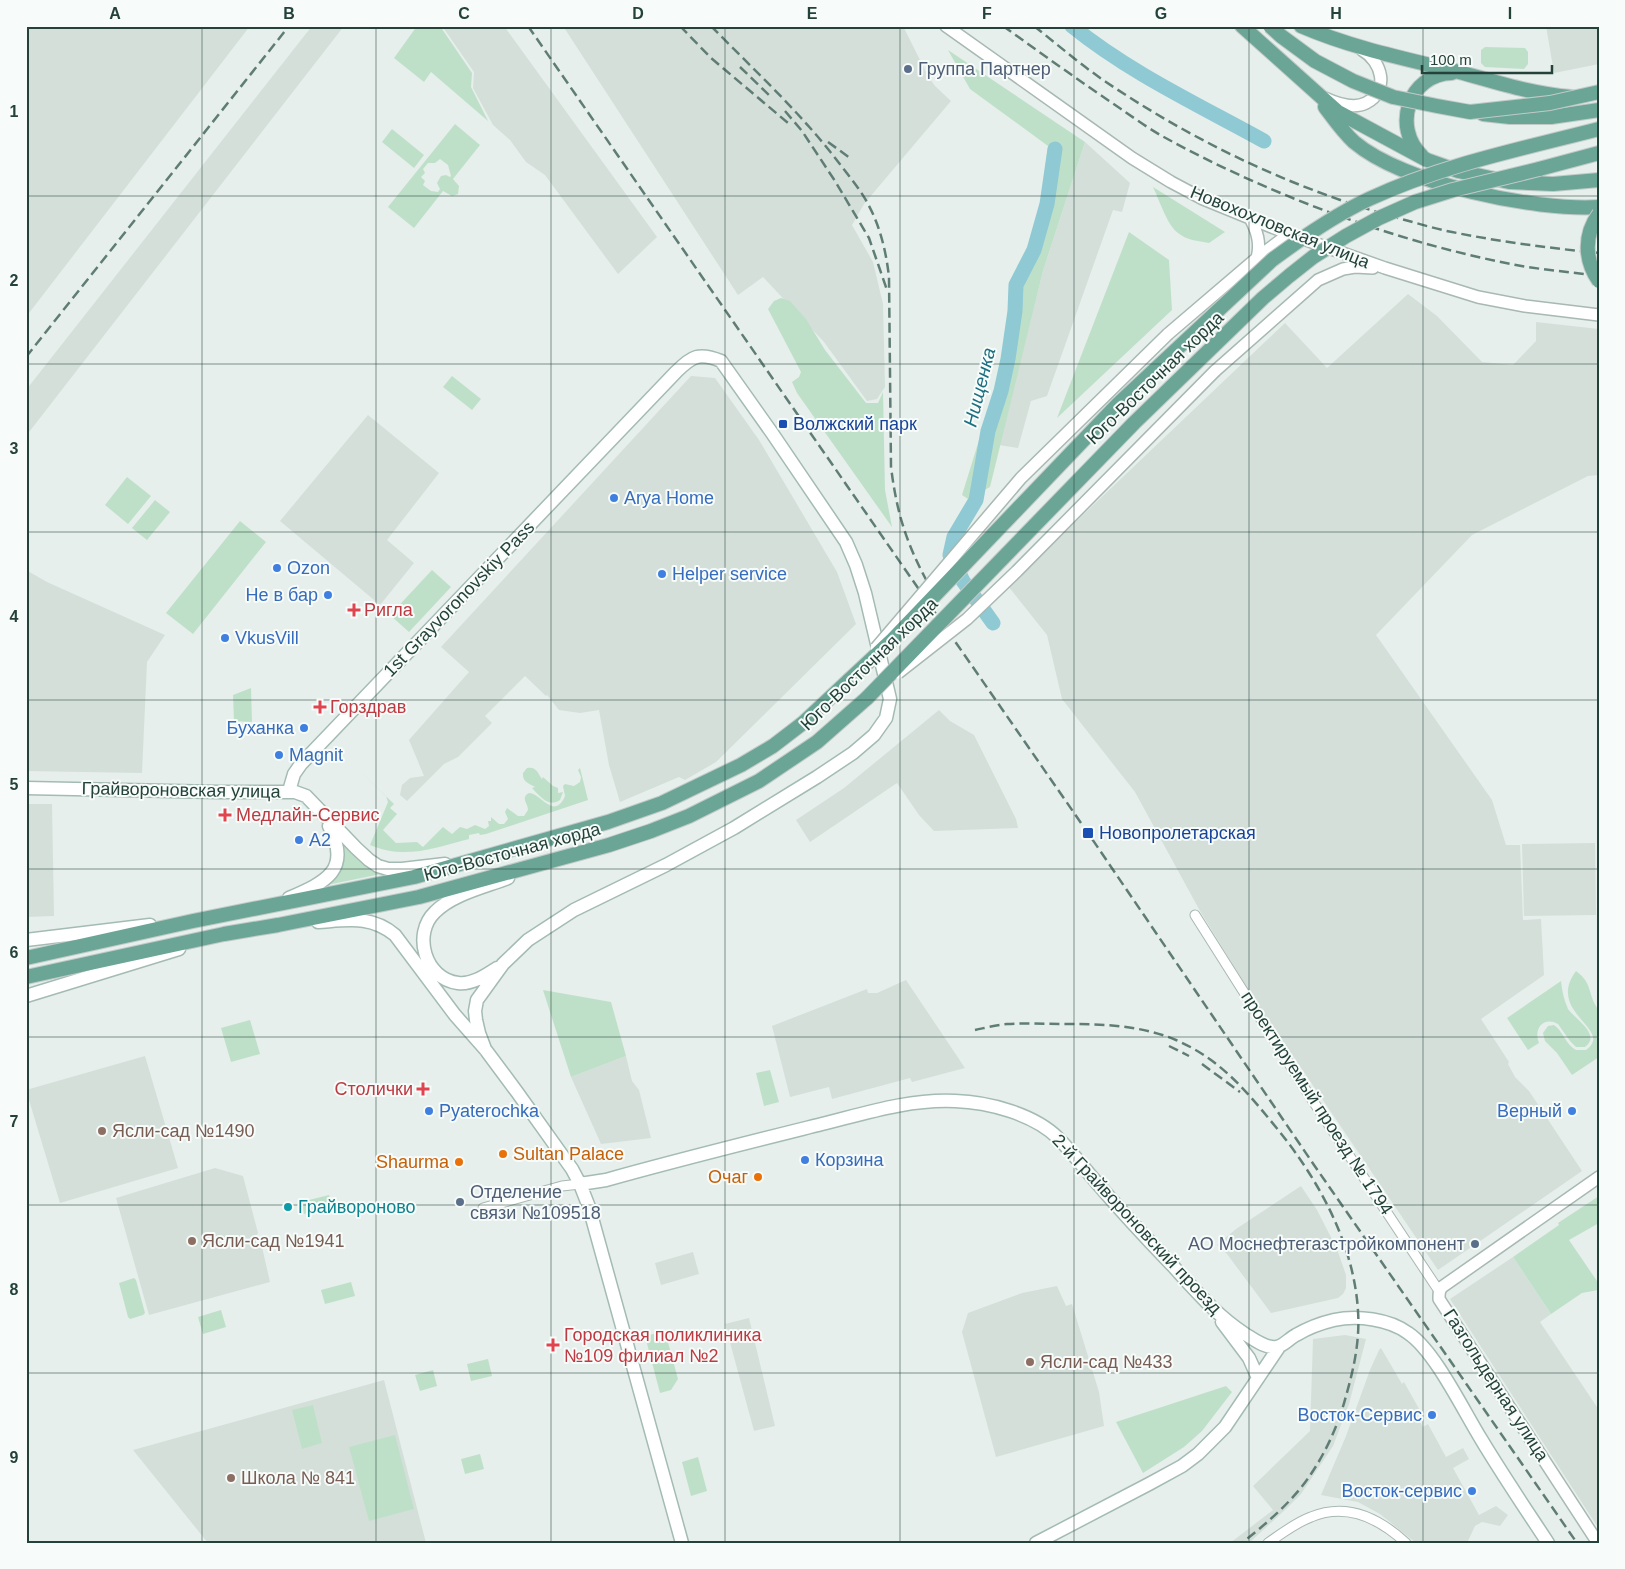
<svg xmlns="http://www.w3.org/2000/svg" width="1625" height="1569" font-family="Helvetica,sans-serif">
	<style>
		.built { fill: #d4dfda }
		.green { fill: #bfe0c8; fill-rule: evenodd }
		.lines { fill: none; stroke-linecap: round; stroke-linejoin: round }
		.river { stroke: #8ec9d4; stroke-width: 15 }
		.minor-casing { stroke: #a8b8b2; stroke-width: 11 }
		.tertiary-casing { stroke: #a8b8b2; stroke-width: 14 }
		.secondary-casing { stroke: #a4bbb3; stroke-width: 15 }
		.primary-casing { stroke: #c2cac8; stroke-width: 16 }
		.minor { stroke: #fff; stroke-width: 9 }
		.tertiary { stroke: #fff; stroke-width: 11 }
		.secondary { stroke: #fff; stroke-width: 12 }
		.primary { stroke: #6aa596; stroke-width: 14 }
		.rail { stroke: #5f7d75; stroke-width: 2.5; stroke-dasharray: 10 5; stroke-linecap: butt }
		.tertiary-bridge-casing { stroke: #a8b8b2; stroke-width: 14; stroke-linecap: butt }
		.primary-bridge-casing { stroke: #c2cac8; stroke-width: 16; stroke-linecap: butt }
		.tertiary-bridge { stroke: #fff; stroke-width: 11 }
		.primary-bridge { stroke: #6aa596; stroke-width: 14 }
		.grid { fill: none; stroke: #24423a; stroke-width: 1; stroke-opacity: 0.55 }
		.service-dot { fill: #5c6f8a; stroke: #f7fbf9; stroke-width: 2 }
		.transit-dot { fill: #1a4fb4; stroke: #f7fbf9; stroke-width: 2 }
		.shop-dot { fill: #3f7fe0; stroke: #f7fbf9; stroke-width: 2 }
		.health-dot { fill: #e0444e; stroke: #f7fbf9; stroke-width: 2 }
		.education-dot { fill: #8d6e63; stroke: #f7fbf9; stroke-width: 2 }
		.food-dot { fill: #e8710a; stroke: #f7fbf9; stroke-width: 2 }
		.culture-dot { fill: #0f9aa8; stroke: #f7fbf9; stroke-width: 2 }
		.labels { text-anchor: middle; stroke-width: 4; stroke-linejoin: round; paint-order: stroke }
		.service-label { font-size: 18px; fill: #4e5e75; stroke: #f7fbf9; text-anchor: start }
		.street-label { font-size: 18px; fill: #24423a; stroke: #f7fbf9 }
		.transit-label { font-size: 18px; fill: #164399; stroke: #f7fbf9; text-anchor: start }
		.shop-label { font-size: 18px; fill: #366cbe; stroke: #f7fbf9; text-anchor: start }
		.health-label { font-size: 18px; fill: #be3a42; stroke: #f7fbf9; text-anchor: start }
		.education-label { font-size: 18px; fill: #785e54; stroke: #f7fbf9; text-anchor: start }
		.food-label { font-size: 18px; fill: #c56008; stroke: #f7fbf9; text-anchor: end }
		.culture-label { font-size: 18px; fill: #0d838f; stroke: #f7fbf9; text-anchor: start }
		.water-label { font-size: 19px; font-style: italic; fill: #1c6f80; stroke: #f7fbf9 }
		.neatline { fill: none; stroke: #24423a; stroke-width: 2 }
		.grid-label { font-size: 16px; text-anchor: middle; font-weight: bold; fill: #24423a }
	</style>
	<rect width="100%" height="100%" fill="#e6efeb"/>
	<!-- built -->
	<path class="built" d="M26,26h224l-224,291z
		M312,26h32l-318,410v-46z
		M442,26h62l153,211 -39,37 -73,-99 -19,-13 -16,-22 -17,-15 -20,-37 1,-16z
		M563,26h338l3,2 24,48 7,10 16,15 -87,103 -12,21 21,37 10,42 2,83 -8,12 -10,2 -43,-59 -61,-65 -25,18z
		M1546,26h53v38l-45,9z
		M1085,142l45,41 -8,29 -9,-2 -66,186 -16,5 -13,47 -19,-3 44,-174z
		M1408,294l29,22 45,46 31,3 23,-24v-19l63,7v146l-11,1 -116,59 -96,100 116,165 14,45h14l3,75 18,-1 3,56 -63,44 28,43 -1,2 7,13 14,14 53,80 -144,99 -187,-276 -51,-83 -65,-119 -73,-93 -15,-64 -39,-49 277,-263 42,45z
		M691,376l24,2 44,62 78,132 19,52 -140,138 -31,18 -6,-3 -59,25 -11,-37 -10,-55 -19,3 -21,-3 -12,-15 -1,1 -21,-20 -40,40 7,7 -34,34 -14,7 -37,37 -7,-6 2,-10 8,-7 14,-2 -15,-36 60,-68 -28,-25z
		M368,415l71,58 -52,67 27,23 -34,42 -100,-84z
		M26,570l21,12 118,53 -18,27 -5,111 -116,-2z
		M939,710l11,11 24,14 42,84 2,9 -84,3 -15,-16 -22,-32 -87,59 -14,-22 48,-32z
		M26,804h26l2,112 -28,1z
		M1595,843l1,72 -72,1 -2,-72z
		M906,980l59,88 -53,14 -2,-4 -78,21 -3,-12 -39,10 -18,-71 95,-37 1,4h9z
		M145,1056l33,112 -118,35 -34,-113z
		M626,1056l6,25 7,9 12,48 -50,6 -30,-67z
		M215,1168l28,8 15,57 -3,5 2,6 5,3 8,35 -121,33 -33,-117z
		M1301,1186l16,24 20,39 9,26v13l-3,6 -5,4 -67,15 -44,-59 -10,-9 19,-16z
		M693,1252l6,22 -38,11 -6,-22z
		M1513,1257l38,57 -11,8 59,88v119l-149,-230z
		M1057,1286l9,20 6,-2 27,88 5,34 -108,31 -34,-125 6,-19 54,-20z
		M749,1318l26,108 -21,5 -29,-107z
		M1345,1335l21,4 -17,65 -16,42 -32,48 -15,15 -37,34h-19l43,-33 -20,-24 57,-55 3,-92z
		M1381,1348l21,36 2,-2 18,32 -5,3 6,10 5,-3 18,33 17,-9 6,11 -16,9 26,47 17,-9 12,9 -8,11 -18,-4 -7,4 -8,17h-51l-36,-29 -22,-12 -37,-7 25,-59 24,-66 9,-20z
		M384,1380l42,163h-218l-75,-93z"/>
	<!-- green -->
	<path class="green" d="M417,26h23l32,47 -1,14 17,34 -57,-49 -7,10 -30,-24z
		M1485,47l40,1 3,4v12l-4,5 -39,-2 -4,-4v-13z
		M948,50l137,92 -42,129 -53,216 -22,12 -6,-4 35,-113 44,-182 7,-54 -78,-57z
		M455,124l25,21 -27,34 6,7 -1,8 -6,2 -9,-5 -29,37 -26,-21zM440,159l8,6 3,11 -1,1 -4,-2 -5,1 -4,7 3,6 -2,3 -7,-1 -8,-6 2,-4 -4,-4 4,-4 -2,-4 5,-6h7z
		M392,129l32,26 -10,13 -32,-26z
		M1153,187l72,45 -16,11c-11,-2 -23,-3 -31,-10 -11,-8 -19,-34 -25,-46z
		M1129,232l40,28 3,50 -115,108z
		M781,298l9,3 16,18 19,31 41,53h12l5,-11 2,98 7,37 -95,-134 -5,-11 7,-5 2,-5 -33,-63 6,-8z
		M452,376l29,23 -9,11 -29,-23z
		M127,477l24,19 -23,28 -23,-19z
		M155,500l15,12 -23,28 -15,-12z
		M240,521l26,21 -73,92 -27,-21z
		M432,570l19,17 -42,45 -19,-17z
		M251,688l1,34 -18,-1 -1,-26z
		M527,768c10,-2 11,6 15,11l1,-2 10,9 5,2v5l5,-1 -3,8c-12,8 -20,-4 -28,-12l3,-1c-6,-4 -13,-5 -12,-14z
		M580,768l8,32 -102,34 -6,1 -1,-2 -10,2v4c-35,9 -64,21 -99,6l18,-43 -2,-6 -28,-27 36,35 -4,4 7,6 -14,16 13,13 21,-1 6,5 20,-20 9,7 8,-7 7,2 8,-4 10,4 4,-3 -1,-5h3v-4l8,7h5l4,-5 -3,-7 2,-4 11,8h6l4,-6c0,-7 -8,-12 1,-17 12,0 25,28 36,3l-2,-10 2,-2 9,2 6,-4 1,-5 -3,-7z
		M343,843l43,30 -59,12c9,-11 16,-27 16,-42z
		M1576,971c18,13 11,25 23,39v47l-27,18 -15,-22 -12,-12 -2,-8 5,-7 6,-1c10,7 11,19 22,25h10c29,-21 -41,-37 -10,-79z
		M1561,981c1,10 3,19 7,28 7,10 34,26 17,38h-9l-6,-6 -12,-17c-14,-8 -25,4 -19,19l-11,7 -21,-32z
		M543,990l68,12 15,54 -55,21z
		M250,1020l10,34 -29,8 -10,-34z
		M770,1070l9,32 -15,4 -8,-33z
		M329,1195l3,11 -28,8 -3,-12z
		M1599,1196v27l-30,17 28,41 1,9 -16,3 -31,21 -38,-57 46,-32 -1,-2z
		M134,1278l2,2 9,33 -2,2 -13,4 -2,-2 -9,-34z
		M351,1282l4,14 -30,8 -4,-14z
		M221,1310l5,17 -23,7 -5,-17z
		M665,1331l13,48 -7,11 -11,3 -15,-57z
		M488,1359l4,17 -21,5 -4,-17z
		M433,1370l4,16 -17,5 -5,-16z
		M1226,1386l6,6 -30,39 -18,16 -41,26 -27,-51z
		M313,1405l9,38 -20,6 -10,-39z
		M395,1435l19,74 -45,12 -20,-74z
		M480,1454l4,15 -19,5 -4,-15z
		M698,1457l9,34 -16,5 -9,-34z"/>
	<g class="lines">
		<!-- river -->
		<path class="river" d="M1072,26c58,47 127,79 192,115
			M993,623l-30,-42 -13,-26 4,-18 22,-37 12,-69 13,-40 7,-32 7,-48 1,-26 18,-35 13,-46 8,-55"/>
		<!-- minor casing -->
		<g class="minor-casing">
			<path id="minor" d="M1195,915l112,177 132,199
				M483,1208l79,-22 18,-2
				M1268,1543c13,-9 27,-20 43,-26 36,-15 68,1 95,26"/>
		</g>
		<!-- tertiary casing -->
		<g class="tertiary-casing">
			<path id="tertiary" d="M946,26l186,132 39,24 32,17 86,35 96,34 93,29 47,9 74,9
				M1325,98c11,5 29,11 41,5 24,-12 16,-42 -4,-53
				M1250,218c7,13 11,25 7,40
				M1168,334l89,-76 32,-24
				M1215,371l103,-91 25,-11 12,-2 18,1
				M1598,1543l-159,-244c0,-6 0,-8 3,-12l157,-110"/>
		</g>
		<!-- secondary casing -->
		<g class="secondary-casing">
			<path id="secondary" d="M26,788l193,4h76l11,4 50,52 13,12 9,6 10,3h14l43,-5
				M289,791l5,-17 7,-10 375,-392c16,-16 23,-20 45,-11l51,72 74,109 10,23 9,28 25,106 -4,19 -12,17 -21,18 -36,24 -83,51 -68,37 -92,45 -46,30 -25,24 -26,36 -2,11 1,9 3,13 6,16
				M289,898c37,-16 63,-28 40,-72
				M318,922c30,-2 53,-7 77,13l60,80 30,34 32,43 55,77 8,15 9,23 93,336
				M26,940l124,-15
				M497,968c-11,7 -25,17 -39,15 -33,-4 -46,-49 -23,-71 18,-18 50,-25 73,-34
				M26,996l153,-47
				M580,1184l26,-4c71,-20 144,-38 216,-56 44,-11 87,-25 133,-23 33,1 79,13 103,37 14,14 26,30 39,45 24,28 49,55 75,82 22,24 45,51 73,69 8,5 21,15 32,13 6,-1 13,-9 19,-12 12,-7 25,-12 38,-15 23,-5 55,-1 74,13 27,18 55,77 73,106 21,35 44,69 67,104
				M1222,1322l27,36 9,20
				M1036,1543l113,-59 33,-18 16,-12 27,-27 54,-80"/>
		</g>
		<!-- primary casing -->
		<g class="primary-casing">
			<path id="primary" d="M1242,26l96,86 89,48 31,11 51,11 44,2 46,-4
				M1301,26c51,22 105,33 158,46 37,10 73,22 112,25
				M1325,107c9,12 18,25 29,35 50,42 181,69 245,65
				M1483,114l27,3h41l48,-7
				M1422,156c-30,-28 -14,-82 30,-83
				M1539,169l60,-16
				M26,958l167,-37 221,-44 194,-55 54,-19 79,-38 32,-19 30,-23 46,-43
				M26,977l198,-43 54,-9 141,-28 190,-52 42,-14 38,-15 70,-35 58,-39 50,-44"/>
		</g>
		<!-- minor -->
		<use href="#minor" class="minor"/>
		<!-- tertiary -->
		<use href="#tertiary" class="tertiary"/>
		<!-- secondary -->
		<use href="#secondary" class="secondary"/>
		<!-- primary -->
		<use href="#primary" class="primary"/>
		<!-- rail -->
		<path class="rail" d="M528,26l560,807 226,332 263,378
			M680,26l31,32 77,65
			M711,26c44,45 90,87 128,137 10,13 21,26 29,41 12,22 18,47 21,73l2,190c6,48 16,78 39,120
			M1003,26c39,28 78,56 118,83 13,9 27,19 41,27 107,59 234,106 354,129 27,5 55,7 83,11
			M1034,26c24,19 47,39 72,56 92,62 192,109 299,138 15,4 31,9 47,12 49,10 97,16 147,21
			M740,67l29,28
			M785,111l17,20 33,50 34,57 18,52
			M828,142l22,16
			M26,357l263,-331
			M975,1030c10,-2 21,-5 32,-6 19,-1 38,0 57,0 38,0 76,1 112,16 46,20 72,53 103,91 41,51 75,114 79,180 2,29 -4,57 -12,85 -7,27 -19,54 -35,78 -17,26 -44,49 -69,69
			M1169,1046l20,10
			M1202,1064l38,28"/>
		<!-- tertiary-bridge casing -->
		<g class="tertiary-bridge-casing">
			<path id="tertiary-bridge" d="M876,648l145,-170 147,-144
				M898,673l69,-54 50,-48 198,-200"/>
		</g>
		<!-- primary-bridge casing -->
		<g class="primary-bridge-casing">
			<path id="primary-bridge" d="M1270,26l11,10 34,25 38,20 40,16 44,9 33,6 80,-9 49,-11
				M1599,214c-15,20 -15,46 0,67
				M849,680l44,-41 225,-235 154,-144c31,-23 63,-45 97,-61 73,-34 152,-50 230,-70
				M867,698l267,-275 129,-125 26,-22 24,-19 33,-21 33,-18 36,-16 38,-12 86,-21"/>
		</g>
		<!-- tertiary-bridge -->
		<use href="#tertiary-bridge" class="tertiary-bridge"/>
		<!-- primary-bridge -->
		<use href="#primary-bridge" class="primary-bridge"/>
	</g>
	<!-- grid -->
	<path class="grid" d="M202,26v1517M376,26v1517M551,26v1517M725,26v1517M900,26v1517M1074,26v1517M1249,26v1517M1423,26v1517M26,196h1573M26,364h1573M26,532h1573M26,700h1573M26,869h1573M26,1037h1573M26,1205h1573M26,1373h1573"/>
	<!-- markers -->
	<g class="service-dot">
		<circle cx="908" cy="69" r="5"/>
		<circle cx="460" cy="1202" r="5"/>
		<circle cx="1475" cy="1244" r="5"/>
	</g>
	<g class="transit-dot">
		<rect x="778" y="419" width="10" height="10" rx="2.5"/>
		<rect x="1082" y="827" width="12" height="12" rx="2.5"/>
	</g>
	<g class="shop-dot">
		<circle cx="614" cy="498" r="5"/>
		<circle cx="277" cy="568" r="5"/>
		<circle cx="662" cy="574" r="5"/>
		<circle cx="328" cy="595" r="5"/>
		<circle cx="225" cy="638" r="5"/>
		<circle cx="304" cy="728" r="5"/>
		<circle cx="279" cy="755" r="5"/>
		<circle cx="299" cy="840" r="5"/>
		<circle cx="429" cy="1111" r="5"/>
		<circle cx="1572" cy="1111" r="5"/>
		<circle cx="805" cy="1160" r="5"/>
		<circle cx="1432" cy="1415" r="5"/>
		<circle cx="1472" cy="1491" r="5"/>
	</g>
	<g class="health-dot">
		<path d="M351.5 602.5h5v5h5v5h-5v5h-5v-5h-5v-5h5z"/>
		<path d="M317.5 699.5h5v5h5v5h-5v5h-5v-5h-5v-5h5z"/>
		<path d="M222.5 807.5h5v5h5v5h-5v5h-5v-5h-5v-5h5z"/>
		<path d="M420.5 1081.5h5v5h5v5h-5v5h-5v-5h-5v-5h5z"/>
		<path d="M550.5 1337.5h5v5h5v5h-5v5h-5v-5h-5v-5h5z"/>
	</g>
	<g class="education-dot">
		<circle cx="102" cy="1131" r="5"/>
		<circle cx="192" cy="1241" r="5"/>
		<circle cx="1030" cy="1362" r="5"/>
		<circle cx="231" cy="1478" r="5"/>
	</g>
	<g class="food-dot">
		<circle cx="503" cy="1154" r="5"/>
		<circle cx="459" cy="1162" r="5"/>
		<circle cx="758" cy="1177" r="5"/>
	</g>
	<circle class="culture-dot" cx="288" cy="1207" r="5"/>
	<g class="labels">
		<!-- service labels -->
		<g class="service-label">
			<text x="918" y="75">Группа Партнер</text>
			<text x="470" y="1198">Отделение<tspan x="470" dy="21">связи №109518</tspan></text>
			<text x="1465" y="1250" text-anchor="end">АО Моснефтегазстройкомпонент</text>
		</g>
		<!-- street labels -->
		<g class="street-label">
			<text transform="translate(1280 227) rotate(22)" y="6">Новохохловская улица</text>
			<text transform="translate(1155 378) rotate(-44)" y="6">Юго-Восточная хорда</text>
			<text transform="translate(459 599) rotate(-46)" y="6">1st Grayvoronovskiy Pass</text>
			<text transform="translate(869 664) rotate(-44)" y="6">Юго-Восточная хорда</text>
			<text transform="translate(181 790) rotate(1)" y="6">Грайвороновская улица</text>
			<text transform="translate(512 852) rotate(-15)" y="6">Юго-Восточная хорда</text>
			<text transform="translate(1317 1103) rotate(57)" y="6">проектируемый проезд № 1794</text>
			<text transform="translate(1137 1224) rotate(47)" y="6">2-й Грайвороновский проезд</text>
			<text transform="translate(1496 1385) rotate(57)" y="6">Газгольдерная улица</text>
		</g>
		<!-- transit labels -->
		<g class="transit-label">
			<text x="793" y="430">Волжский парк</text>
			<text x="1099" y="839">Новопролетарская</text>
		</g>
		<!-- shop labels -->
		<g class="shop-label">
			<text x="624" y="504">Arya Home</text>
			<text x="287" y="574">Ozon</text>
			<text x="672" y="580">Helper service</text>
			<text x="318" y="601" text-anchor="end">Не в бар</text>
			<text x="235" y="644">VkusVill</text>
			<text x="294" y="734" text-anchor="end">Буханка</text>
			<text x="289" y="761">Magnit</text>
			<text x="309" y="846">A2</text>
			<text x="439" y="1117">Pyaterochka</text>
			<text x="1562" y="1117" text-anchor="end">Верный</text>
			<text x="815" y="1166">Корзина</text>
			<text x="1422" y="1421" text-anchor="end">Восток-Сервис</text>
			<text x="1462" y="1497" text-anchor="end">Восток-сервис</text>
		</g>
		<!-- health labels -->
		<g class="health-label">
			<text x="364" y="616">Ригла</text>
			<text x="330" y="713">Горздрав</text>
			<text x="236" y="821">Медлайн-Сервис</text>
			<text x="413" y="1095" text-anchor="end">Столички</text>
			<text x="564" y="1341">Городская поликлиника<tspan x="564" dy="21">№109 филиал №2</tspan></text>
		</g>
		<!-- education labels -->
		<g class="education-label">
			<text x="112" y="1137">Ясли-сад №1490</text>
			<text x="202" y="1247">Ясли-сад №1941</text>
			<text x="1040" y="1368">Ясли-сад №433</text>
			<text x="241" y="1484">Школа № 841</text>
		</g>
		<!-- food labels -->
		<g class="food-label">
			<text x="513" y="1160" text-anchor="start">Sultan Palace</text>
			<text x="449" y="1168">Shaurma</text>
			<text x="748" y="1183">Очаг</text>
		</g>
		<!-- culture labels -->
		<g class="culture-label">
			<text x="298" y="1213">Грайвороново</text>
		</g>
		<!-- water labels -->
		<g class="water-label">
			<text transform="translate(979 387) rotate(-76)" y="7">Нищенка</text>
		</g>
	</g>
	<!-- border -->
	<rect width="1625" height="1569" fill="none" stroke="#f7fbf9" stroke-width="55"/>
	<!-- scale -->
	<path d="M1422 65v8h130v-8" fill="none" stroke="#24423a" stroke-width="2.5"/>
	<text x="1430" y="65" font-size="15" fill="#24423a" stroke="#f7fbf9" stroke-width="4" paint-order="stroke">100 m</text>
	<rect x="28" y="28" width="1570" height="1514" class="neatline"/>
	<g class="grid-label">
		<text x="115" y="19">A</text>
		<text x="289" y="19">B</text>
		<text x="464" y="19">C</text>
		<text x="638" y="19">D</text>
		<text x="812" y="19">E</text>
		<text x="987" y="19">F</text>
		<text x="1161" y="19">G</text>
		<text x="1336" y="19">H</text>
		<text x="1510" y="19">I</text>
		<text x="14" y="117">1</text>
		<text x="14" y="286">2</text>
		<text x="14" y="454">3</text>
		<text x="14" y="622">4</text>
		<text x="14" y="790">5</text>
		<text x="14" y="958">6</text>
		<text x="14" y="1127">7</text>
		<text x="14" y="1295">8</text>
		<text x="14" y="1463">9</text>
	</g>
</svg>
